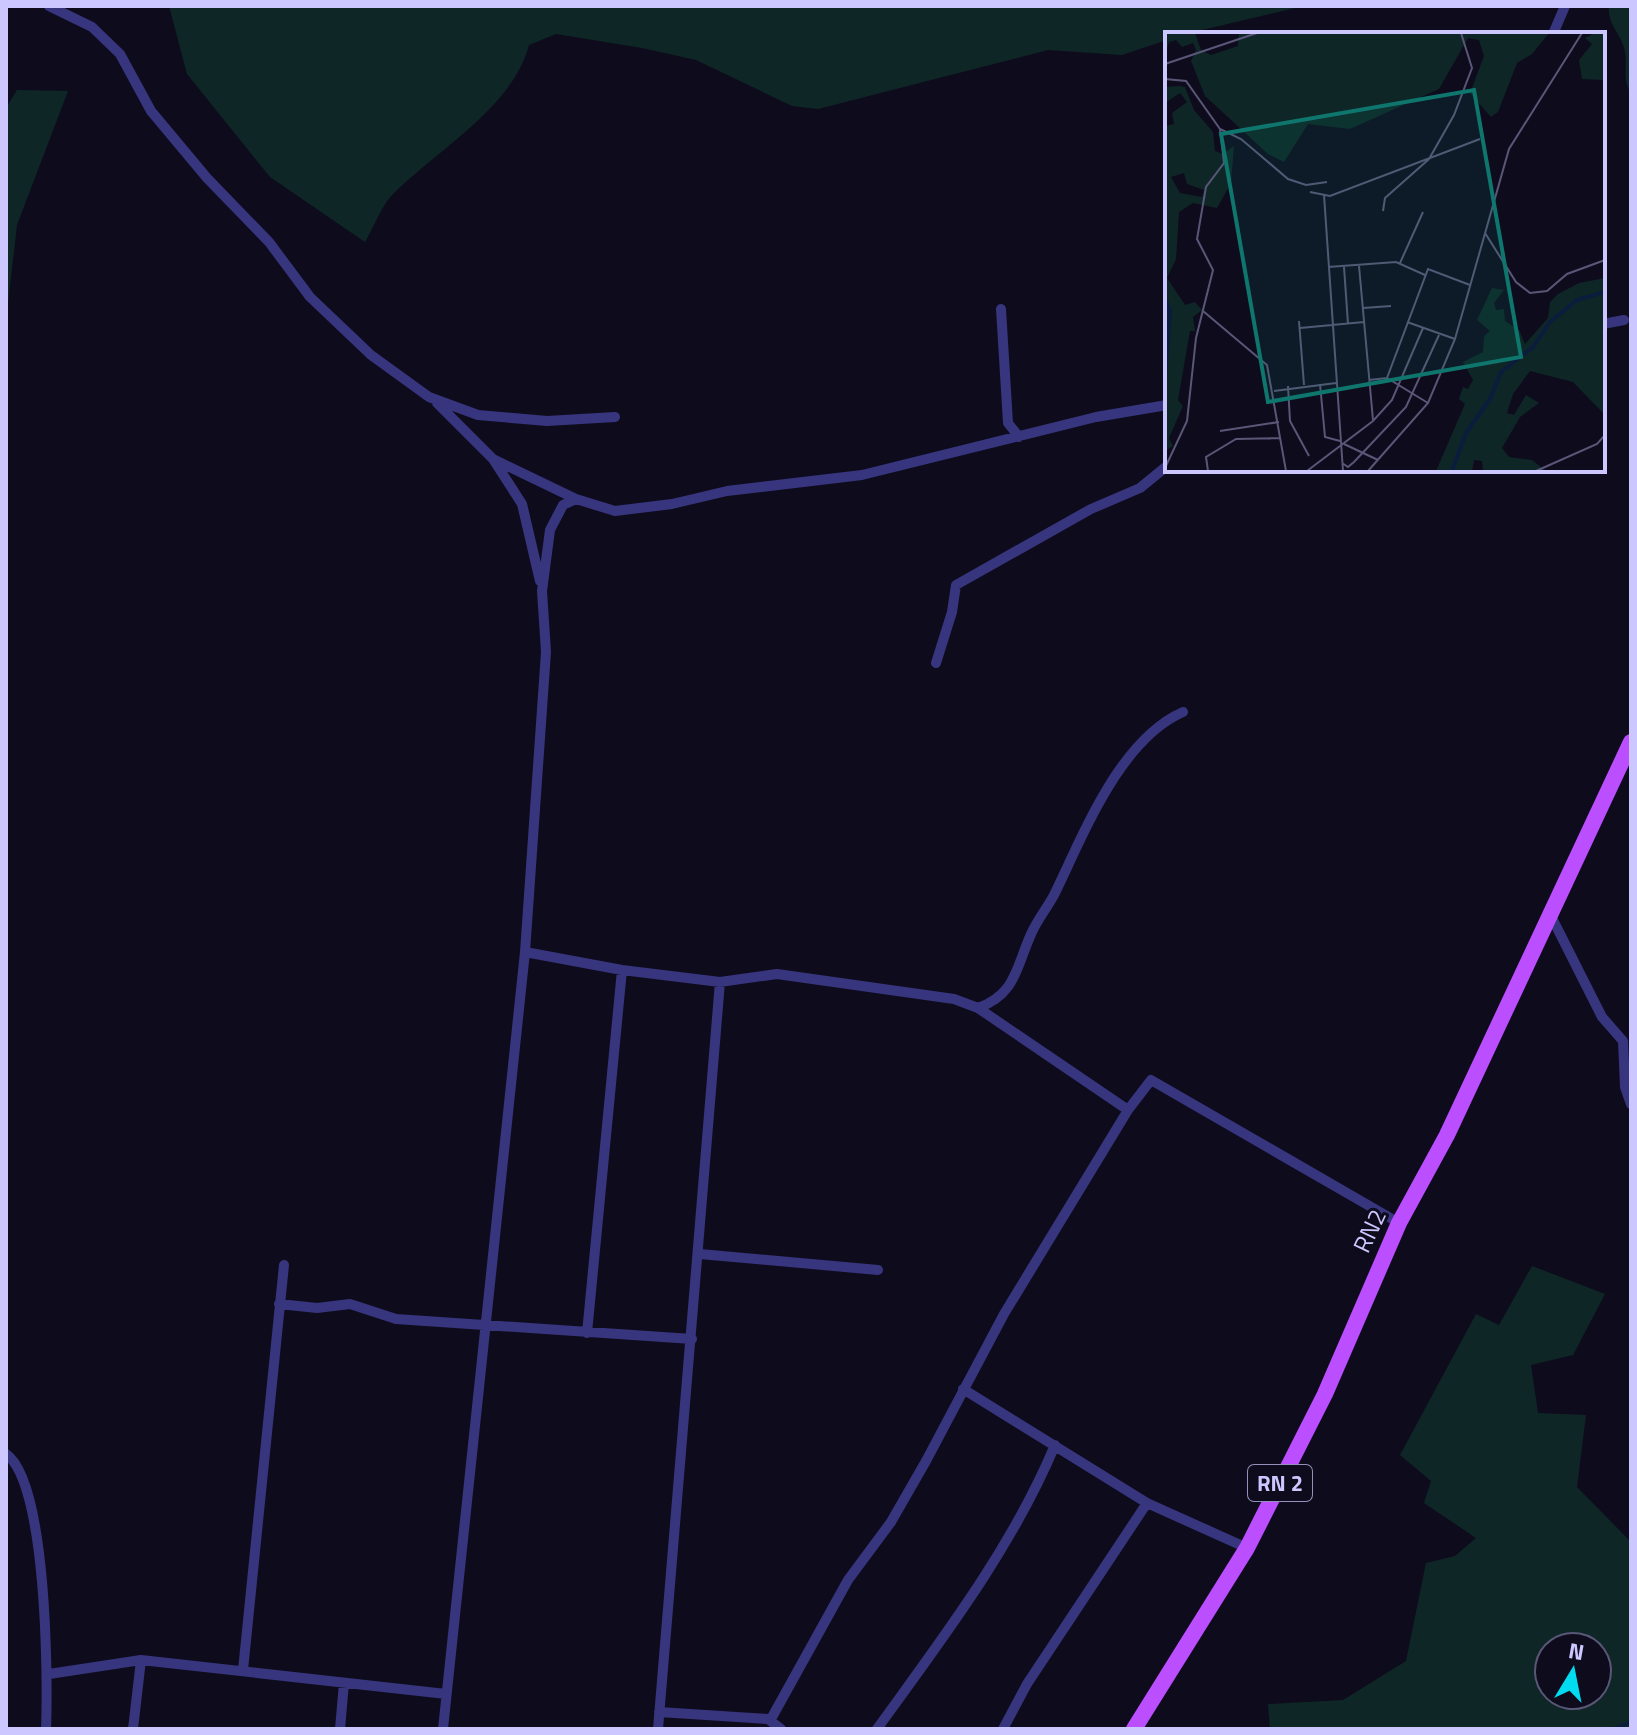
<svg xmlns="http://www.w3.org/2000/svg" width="1637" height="1735" font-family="'Titillium Web',sans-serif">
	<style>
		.green { fill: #0e2726; fill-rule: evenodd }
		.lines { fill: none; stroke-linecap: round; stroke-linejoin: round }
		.stream { stroke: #0a1d3d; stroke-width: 3 }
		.street { stroke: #37357d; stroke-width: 10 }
		.primary { stroke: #bb4eff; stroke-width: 16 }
		.labels { text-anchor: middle; stroke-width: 6; stroke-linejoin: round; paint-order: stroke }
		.shield { fill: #0e0b1d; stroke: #948fbb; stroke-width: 2 }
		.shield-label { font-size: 22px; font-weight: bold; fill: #cdc7ff }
		.street-label { font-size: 24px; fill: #cdc7ff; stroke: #0e0b1d }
		.inset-river { fill: none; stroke: #0a1d3d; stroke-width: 4 }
		.inset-road { fill: none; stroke: #5a5677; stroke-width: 2 }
		.view { fill: #0f766e; fill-opacity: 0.15; stroke: #0f766e; stroke-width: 4 }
		.inset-edge { fill: none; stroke: #cdc7ff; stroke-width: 4 }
	</style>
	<rect width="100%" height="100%" fill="#0e0b1d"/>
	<!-- green -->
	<path class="green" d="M169,6h1135l-119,28h-18v6l-45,15 -74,-5 -230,59 -26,-3 -96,-46 -54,-12 -86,-14 -27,11c-16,62 -92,105 -136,149 -12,12 -19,33 -28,48l-95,-65 -83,-103z
		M1609,6h22v87c-10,-14 -2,-29 -7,-45 -4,-16 -17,-24 -15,-42z
		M17,90l51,1 -51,134 -11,96v-213z
		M1532,1266l73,28 -32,61 -42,10 7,48 48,2 -9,72 54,55v187h-361l-2,-25 75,-4 63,-39 20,-98 29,-7 21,-18 -52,-35 7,-22 -31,-26 76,-141 23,11zM1597,1647v48h-48v-48z"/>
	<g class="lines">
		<!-- stream -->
		<path class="stream" d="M1612,1729l19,-7"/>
		<!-- street -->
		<path class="street" d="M49,6l43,21 28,27 31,57 56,67 62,64 41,55 61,58 58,42 49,18 69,6 68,-4
			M1553,34l12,-28
			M1001,309l7,114 11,14
			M1603,324l21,-4
			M437,403l56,56 29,45 18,77
			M493,459l83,40 39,12 57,-7 55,-13 135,-16 234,-58 71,-12
			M936,663l16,-51 4,-27 135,-76 49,-21 27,-22
			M1551,916l51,101 21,24 2,46 6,17
			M525,952l97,18 98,12 57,-8 177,25 24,9 150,102
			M978,1008c39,-14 38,-42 54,-76 6,-13 15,-24 22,-37 29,-59 65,-155 129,-183
			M700,1254l178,16
			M279,1304l38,4 33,-4 46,15 296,20
			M587,1333l35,-363
			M963,1389l184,114 100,45
			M6,1454c41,28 42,224 40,275
			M243,1670l41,-405
			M49,1674l92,-14 305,34
			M659,1712l109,7 13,10
			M771,1719l77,-139 43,-58 35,-61 78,-147 124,-204 23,-30 248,143
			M133,1729l8,-69
			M340,1729l4,-46
			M443,1729l82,-777 21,-300 -4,-61 8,-61 13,-25 13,-6
			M658,1729l62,-747
			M877,1729c65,-90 135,-181 178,-284
			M1003,1729l24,-45 120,-181"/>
		<!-- primary -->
		<path class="primary" d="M1134,1729l113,-181 78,-154 74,-171 48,-88 184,-393"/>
	</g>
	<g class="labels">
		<!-- shield labels -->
		<rect class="shield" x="1248" y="1465" width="64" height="36" rx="6"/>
		<g class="shield-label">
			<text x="1280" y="1491">RN 2</text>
		</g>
		<!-- street labels -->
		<g class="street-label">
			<text transform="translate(1370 1231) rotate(-65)" y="8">RN2</text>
		</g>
	</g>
	<!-- overview -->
	<g transform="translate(1165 32)">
		<rect width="440" height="440" fill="#0e0b1d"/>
		<path d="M0,1h30l6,17 10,5 27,-9 1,-13h310l-17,21 -15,9 -19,49 -7,5 -21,-24 14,-37 -5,-16 -11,-2 -29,51 -89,40 -42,-5 -24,38 -16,-8 -63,-58 -14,-35 5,-11 -3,-7 -11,4 -6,-7 -7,2 -4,13zM430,1h10v47l-23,-1 -3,-19 13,-16 -7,-6zM14,54l6,1 9,23 19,22 2,19 8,3 11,-8 -3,37 -14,25 -24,-5 -14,9 -3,47 -9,19 18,27 10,-3 7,8 -9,7 2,14h-5l-12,69 5,6 -14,32 4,8 -8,5v-325l9,-2 -2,-11 15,-11 -7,-9 -15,10v-16zM19,141l3,11 17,6 -2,7 -22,-4 -9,-16zM440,246v137l-32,-33 -43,-11 -17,23 -6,19 7,2 12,-20 13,8 -19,14 -18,31 7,9 23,3 14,11h-63l-1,-10 -8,-1 -2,11h-36l29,-67 -6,-5 4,-12 5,2 5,-9 -10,-18 20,-10 1,-16 6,-5 -13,-11 15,-32 12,2 -10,13 2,7 8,-1 1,12 14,9 6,14 23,-26 2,-16 8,-8 21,-11z" fill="#0e2726" fill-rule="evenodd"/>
		<path class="inset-river" d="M0,267l5,12 -5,66M287,439l14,-38 24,-34 11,-27 32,-25 17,-25 27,-22 28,-8"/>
		<path class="inset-road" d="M0,32l92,-31M0,47l21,2 34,48 21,10 47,40 18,6 21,-3M145,160l20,4 150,-57M159,163l19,276M218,179l2,-13 44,-39 25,-44 18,-47 -11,-35M320,201l31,49 14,11 17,-2 20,-17 38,-14M235,231l23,-51M194,234l14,154M163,235l68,-5 29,13M179,235l4,57M198,276l28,-2M38,279l64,54 19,106M134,289l5,64M242,290l48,17M135,296l64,-6M222,346l41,-109 42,16M204,348l18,-2 41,25M155,352l5,53 15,4M123,354l2,35 19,35M109,359l62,-8M55,399l59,-9M179,412l34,16M177,431l6,4 6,-5 52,-55 33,-72M0,436l22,-47 9,-83 17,-68 -16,-31 9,-52 18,-24 -4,-34M43,439l-2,-14 30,-18 44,-1M142,439l66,-50 19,-21 31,-72M203,439l60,-68 27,-64 54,-190 73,-116M371,439l61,-27 8,-9"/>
		<path class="view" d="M309,58l47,267 -253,45 -47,-268z"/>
		<rect width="440" height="440" class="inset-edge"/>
	</g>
	<!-- border -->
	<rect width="1637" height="1735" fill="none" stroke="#cdc7ff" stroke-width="16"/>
	<!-- north arrow -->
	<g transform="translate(1573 1671) rotate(10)"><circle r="38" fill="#0e0b1d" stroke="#5a5677" stroke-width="2"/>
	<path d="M0-6L14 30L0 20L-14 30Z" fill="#00dbf2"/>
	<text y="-12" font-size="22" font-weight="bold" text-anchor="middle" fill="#cdc7ff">N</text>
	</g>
</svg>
